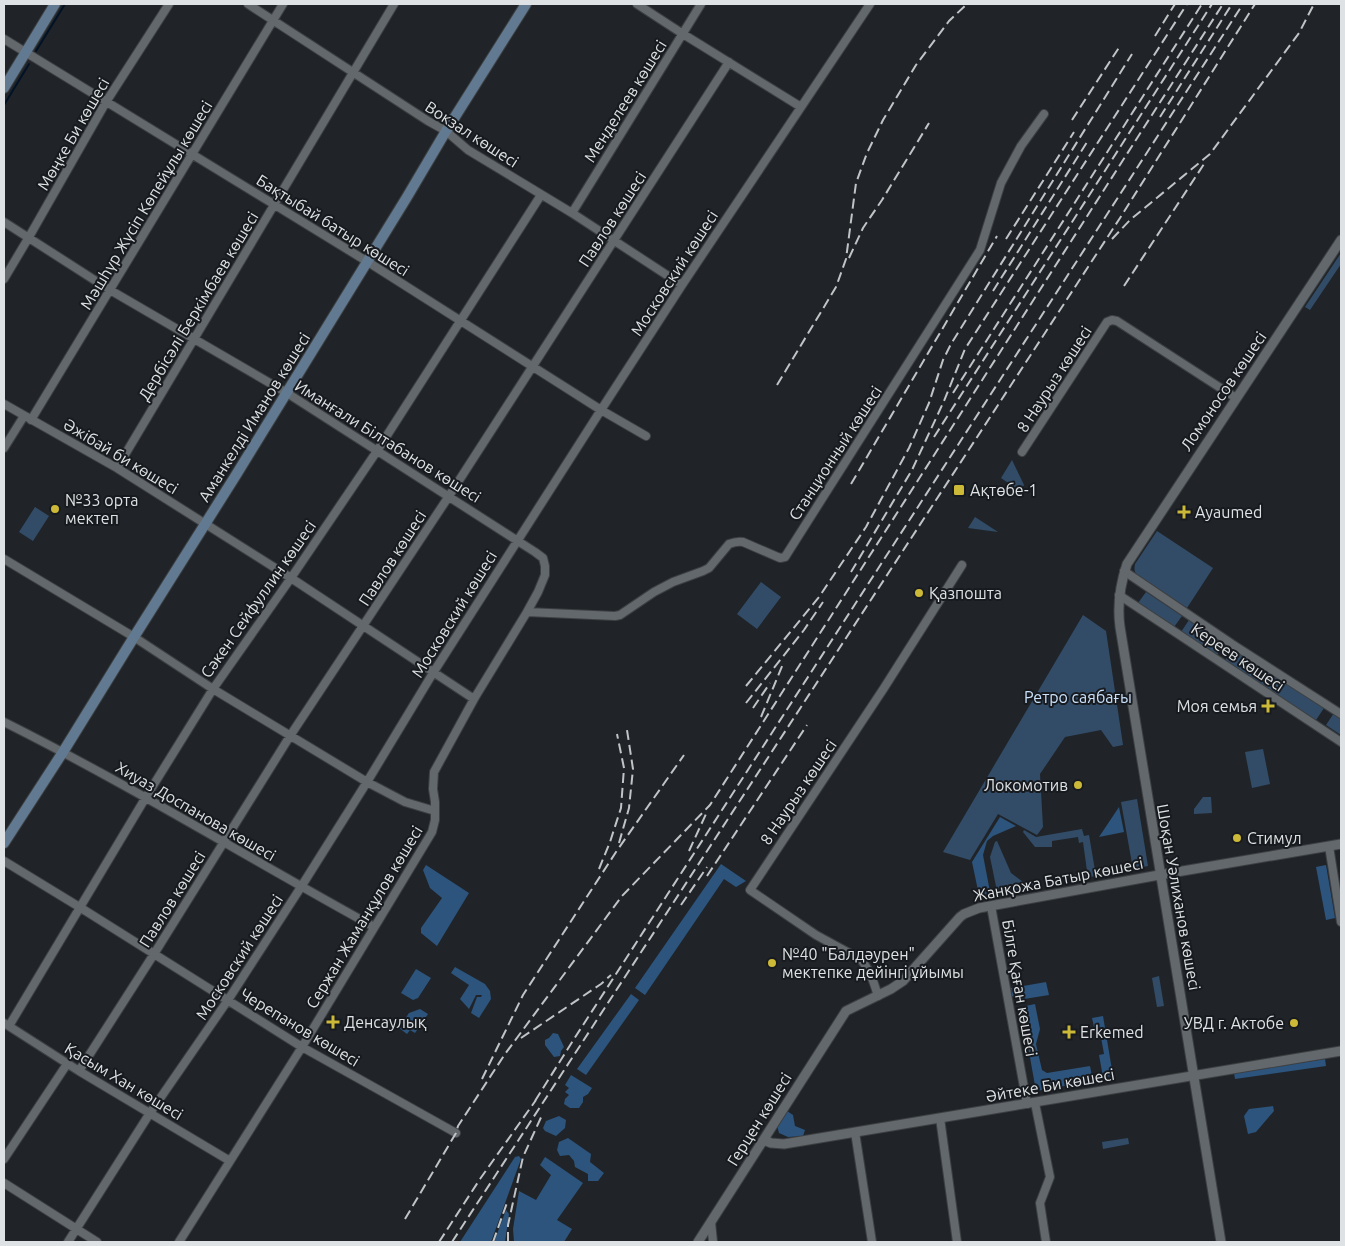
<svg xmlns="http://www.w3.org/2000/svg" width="1345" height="1246" font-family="Ubuntu,sans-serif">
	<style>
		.green { fill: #324c68 }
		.forest { fill: #2c547d }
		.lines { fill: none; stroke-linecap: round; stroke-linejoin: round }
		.stream { stroke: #011226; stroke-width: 2 }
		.minor-casing { stroke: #3d4043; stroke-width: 10 }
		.tertiary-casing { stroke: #3d4043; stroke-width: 11 }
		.secondary-casing { stroke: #3d4043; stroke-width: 12 }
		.minor { stroke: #63686c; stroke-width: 8 }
		.tertiary { stroke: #63686c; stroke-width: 9 }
		.secondary { stroke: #627a91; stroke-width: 10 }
		.rail { stroke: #c1c4c7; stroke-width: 2; stroke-dasharray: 10 5; stroke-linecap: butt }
		.poi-dot { fill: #cdb938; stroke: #171a1e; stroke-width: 2 }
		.labels { text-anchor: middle; stroke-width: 4; stroke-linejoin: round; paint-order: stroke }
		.street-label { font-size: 16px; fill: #dfe2e4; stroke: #171a1e }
		.poi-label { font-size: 16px; fill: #dfe2e4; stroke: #171a1e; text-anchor: start }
		.park-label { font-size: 16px; fill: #cae2fc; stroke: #171a1e }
	</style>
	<rect width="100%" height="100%" fill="#202428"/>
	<!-- green -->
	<path class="green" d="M1341,253v11l-31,46 -5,-3z
		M1012,460l12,25 -4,6 -19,-13z
		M35,507l14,9 -16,25 -14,-9z
		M975,517l20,13 3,2 -30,-4z
		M1157,531l56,37 -26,40 -49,-32c-4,-4 -4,-7 -3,-12z
		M761,582l20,15 -24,32 -20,-15z
		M1146,592l36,24 -8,11 -36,-24z
		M1083,615l23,16 17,114 -10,2 -12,-17 -36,7 -25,37 3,53 -6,8 -39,-21 -28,46 -27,-8z
		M1189,620l36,23 -8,12 -36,-23z
		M1233,648l91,60 -8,12 -91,-59z
		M1334,713l7,5v17l-15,-10z
		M1263,749l7,35 -18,4 -7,-36z
		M1203,797h8l1,16 -18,1v-5z
		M1137,799l11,67 -15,3 -12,-67z
		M1082,829l2,7 5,-1 7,41 -20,3 -1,-4 2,-2 10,-2 -4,-29 -4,1 -1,-6 -26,4v6h-17l-12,-15 1,-2 12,7z
		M997,841l14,32 12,9 12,-2 2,9 -39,7 -8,-39 5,-15z
		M1159,976l5,30 -7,1 -5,-29z
		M1128,1138l1,6 -26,5 -1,-7z"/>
	<!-- forest -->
	<path class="forest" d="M1119,807l5,25 -25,5z
		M1000,817l16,9 -23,10 -6,5 -4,14 8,42 -11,3 -8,-38z
		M721,864l25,17 -10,6 -12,-8 -79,116 -10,-7z
		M426,865l43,28 -32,53 -16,-13v-5l21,-30 -12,-10 -7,-18z
		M1326,865l9,53 -9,2 -10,-53z
		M455,967l30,17 5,7 1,8 -12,19 -8,-5 6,-16h4l1,-2h-6l-7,14 -9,-10 9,-14 -18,-12z
		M416,969l15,9 -13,20 -5,2 -12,-7z
		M1046,982l3,13 -31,5 -6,-4 -1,-8z
		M631,994l8,6 -53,75 -9,-6z
		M1035,1004l5,25 -4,15 6,26 5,3 43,-7 3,15 -57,10 -15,-84z
		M420,1009l8,5 -13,19 -5,-3 -3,4 -8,-6 10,-15z
		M1103,1016l10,60 -10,1 -4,-22 5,-1 -5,-28 -5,1 -2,-9z
		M553,1033l5,1 6,13 -3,4 -1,5 -6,1 -9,-12v-5l4,-2z
		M1325,1059l1,7 -91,13 -1,-6z
		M571,1075l21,13 -4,6 -5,3v5l-4,6h-9l-6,-4 1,-5 4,-4 -4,-3 4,-4 -4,-3z
		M1273,1106l1,5 -18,21 -8,2 -4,-18 5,-7z
		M787,1111l6,4 2,11 10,4 -2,6 -15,1 -9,-4 -2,-7z
		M559,1116l7,4 -1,8 -9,8 -11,-5 -2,-3 3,-7z
		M568,1138l23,16 -1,8 14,11 -6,8h-10v-7l-13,-7 -1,-6 -5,-6 -9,1 -3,-6 2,-8z
		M519,1156l2,3 -30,83h-31l55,-85z
		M545,1157l9,6 29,20 -26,37 15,9 -8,13h-50l-1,-13 6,-38 17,9 15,-25 -11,-10z
		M506,1210l3,4 -4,28h-11z"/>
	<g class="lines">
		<!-- stream -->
		<path class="stream" d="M36,51l29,-47
			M4,105l25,-41"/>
		<!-- minor casing -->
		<g class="minor-casing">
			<path id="minor" d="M248,4l180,117 18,10 22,19 104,63 110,72
				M637,4l46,30 118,73
				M4,39l364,223 233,148 45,26
				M572,213l129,-209
				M4,222l106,68 177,103 248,159 8,6 2,8v9l-7,17 -11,20 -53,87 -40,73 -1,17 2,13v18l-3,12 -130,215 -123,195
				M4,279l25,-42 77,-135 63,-98
				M4,404l113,64 174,110 183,121
				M31,420l252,-416
				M4,448l20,-32
				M1022,452l85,-130 5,-2 5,1 119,77
				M117,468l277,-464
				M4,559l130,78 79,52 154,93 38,20 30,9
				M1124,571l108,73 109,70
				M1119,595l222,147
				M527,612l88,4 5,-1 34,-23 19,-10 30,-11 6,-3 20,-24c5,-2 9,-3 14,-2l37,16 5,-1 195,-307 21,-67 20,-37 23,-32
				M4,722c126,63 246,137 370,205
				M1329,846l12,76
				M4,861l77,47 221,139 154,86
				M991,906l36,198
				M878,996c-4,-13 -8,-27 -18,-37l-44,-24 -66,-45 134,-202 78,-123
				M4,1023l75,48 151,90
				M9,1026l137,-229 67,-108 78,-111 86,-127 164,-256
				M79,1071l75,-117 136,-218 159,-240 280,-434
				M1035,1103l15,74 -10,26 6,39
				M940,1118l17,124
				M855,1132l17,110
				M4,1159l63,-95
				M4,1183l93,59
				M711,1222l2,20
				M68,1242l82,-129 78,-113 73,-113 66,-105 66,-109 168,-263 81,-125 188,-281"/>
		</g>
		<!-- tertiary casing -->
		<g class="tertiary-casing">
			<path id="tertiary" d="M764,1140l7,3 13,1 557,-93
				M698,1242l148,-231 45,-22 12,-8 57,-64 4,-3 15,-6 180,-33 182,-31
				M1221,1242c-32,-205 -69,-410 -101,-615 -3,-22 0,-42 7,-63l214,-324"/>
		</g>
		<!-- secondary casing -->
		<g class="secondary-casing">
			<path id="secondary" d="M4,88l51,-84
				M4,843l59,-91 71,-115 102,-162 171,-278 39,-66 80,-127"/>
		</g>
		<!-- minor -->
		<use href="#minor" class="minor"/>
		<!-- tertiary -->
		<use href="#tertiary" class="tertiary"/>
		<!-- secondary -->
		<use href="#secondary" class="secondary"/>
		<!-- rail -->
		<path class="rail" d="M1155,36l20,-32
			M1160,117l72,-113
			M1072,120l48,-74
			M1006,239l68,-107
			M1112,239l18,-19 80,-66 89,-121 15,-29
			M849,258l14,-30 19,-28 47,-77
			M1124,286l82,-125
			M993,291l96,-152
			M777,385l59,-98 10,-28 10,-76 11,-30 16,-33 33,-55 33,-44 18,-17
			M953,393l249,-389
			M934,437l278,-433
			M851,484l146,-248
			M851,572l61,-102 32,-69 21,-52 222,-345
			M746,686l73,-89 47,-70 43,-79 20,-45 14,-43 8,-16 181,-290
			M746,703l58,-73 19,-28
			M753,708l17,-25
			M761,717l22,-53
			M619,843l10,-35 4,-39 -6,-39
			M689,851l17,-37
			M599,869l11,-27 11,-34 3,-40 -7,-34
			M707,876l100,-151
			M681,905l26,-38
			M521,1038l80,-54 10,-9
			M482,1079l41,-84 93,-143 68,-97
			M535,1101l39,-62 669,-1035
			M405,1219l51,-86 2,-7 47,-72 117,-158 88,-91 513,-801
			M439,1242l41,-63 56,-79
			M452,1242l668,-1024 135,-214
			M493,1242l15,-42
			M508,1242v-17l15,-68 20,-44"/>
	</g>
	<!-- markers -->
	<g class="poi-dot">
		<rect x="953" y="484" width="12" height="12" rx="2.5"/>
		<circle cx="55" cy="509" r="5"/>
		<path d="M1181.5 504.5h5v5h5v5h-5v5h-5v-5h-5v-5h5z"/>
		<circle cx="919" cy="593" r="5"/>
		<path d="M1265.5 698.5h5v5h5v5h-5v5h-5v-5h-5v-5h5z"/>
		<circle cx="1078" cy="785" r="5"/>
		<circle cx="1237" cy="838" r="5"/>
		<circle cx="772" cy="963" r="5"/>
		<path d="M330.5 1014.5h5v5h5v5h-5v5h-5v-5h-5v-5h5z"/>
		<circle cx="1294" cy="1023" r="5"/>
		<path d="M1066.5 1024.5h5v5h5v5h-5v5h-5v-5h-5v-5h5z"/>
	</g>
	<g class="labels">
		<!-- street labels -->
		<g class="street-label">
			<text transform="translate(625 101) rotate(-58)" y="6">Менделеев көшесі</text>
			<text transform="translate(73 134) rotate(-60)" y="6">Мөңке Би көшесі</text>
			<text transform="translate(472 134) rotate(33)" y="6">Вокзал көшесі</text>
			<text transform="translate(146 205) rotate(-59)" y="6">Мәшһүр Жүсіп Көпейұлы көшесі</text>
			<text transform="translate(612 219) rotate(-57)" y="6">Павлов көшесі</text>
			<text transform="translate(333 225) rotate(32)" y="6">Бақтыбай батыр көшесі</text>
			<text transform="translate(674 273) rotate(-57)" y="6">Московский көшесі</text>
			<text transform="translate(198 306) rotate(-59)" y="6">Дербісәлі Беркімбаев көшесі</text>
			<text transform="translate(1054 379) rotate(-57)" y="6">8 Наурыз көшесі</text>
			<text transform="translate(1223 391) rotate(-56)" y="6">Ломоносов көшесі</text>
			<text transform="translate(254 417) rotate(-58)" y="6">Аманкелді Иманов көшесі</text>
			<text transform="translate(388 441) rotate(32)" y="6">Иманғали Білтабанов көшесі</text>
			<text transform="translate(835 453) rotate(-57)" y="6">Станционный көшесі</text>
			<text transform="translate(121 456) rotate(31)" y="6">Әжібай би көшесі</text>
			<text transform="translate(392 558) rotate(-57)" y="6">Павлов көшесі</text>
			<text transform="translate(258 599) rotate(-55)" y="6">Сәкен Сейфуллин көшесі</text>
			<text transform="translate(454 614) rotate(-58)" y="6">Московский көшесі</text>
			<text transform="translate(1238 657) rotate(34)" y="6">Кереев көшесі</text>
			<text transform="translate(798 792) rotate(-56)" y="6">8 Наурыз көшесі</text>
			<text transform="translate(196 811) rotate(30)" y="6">Хиуаз Доспанова көшесі</text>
			<text transform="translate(1058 879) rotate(-11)" y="6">Жанқожа Батыр көшесі</text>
			<text transform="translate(1179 897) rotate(80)" y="6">Шоқан Уәлиханов көшесі</text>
			<text transform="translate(172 899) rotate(-58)" y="6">Павлов көшесі</text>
			<text transform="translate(364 917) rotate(-59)" y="6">Сержан Жаманқұлов көшесі</text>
			<text transform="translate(239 957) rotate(-57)" y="6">Московский көшесі</text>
			<text transform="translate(1020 988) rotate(80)" y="6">Білге Қаған көшесі</text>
			<text transform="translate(300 1027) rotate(31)" y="6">Черепанов көшесі</text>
			<text transform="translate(124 1081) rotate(31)" y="6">Қасым Хан көшесі</text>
			<text transform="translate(1050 1085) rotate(-10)" y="6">Әйтеке Би көшесі</text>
			<text transform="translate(759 1119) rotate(-58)" y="6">Герцен көшесі</text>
		</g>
		<!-- poi labels -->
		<g class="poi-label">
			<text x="970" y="496">Ақтөбе-1</text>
			<text x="65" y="506">№33 орта<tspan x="65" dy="18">мектеп</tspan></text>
			<text x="1195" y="518">Ayaumed</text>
			<text x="929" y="599">Қазпошта</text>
			<text x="1257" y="712" text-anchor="end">Моя семья</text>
			<text x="1068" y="791" text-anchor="end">Локомотив</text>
			<text x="1247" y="844">Стимул</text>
			<text x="782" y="960">№40 "Балдәурен"<tspan x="782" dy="18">мектепке дейінгі ұйымы</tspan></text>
			<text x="344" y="1028">Денсаулық</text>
			<text x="1284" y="1029" text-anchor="end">УВД г. Актобе</text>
			<text x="1080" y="1038">Erkemed</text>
		</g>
		<!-- park labels -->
		<g class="park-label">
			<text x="1078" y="703">Ретро саябағы</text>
		</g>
	</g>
	<!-- border -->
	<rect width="1345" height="1246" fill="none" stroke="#dfe2e4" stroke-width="10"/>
</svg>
